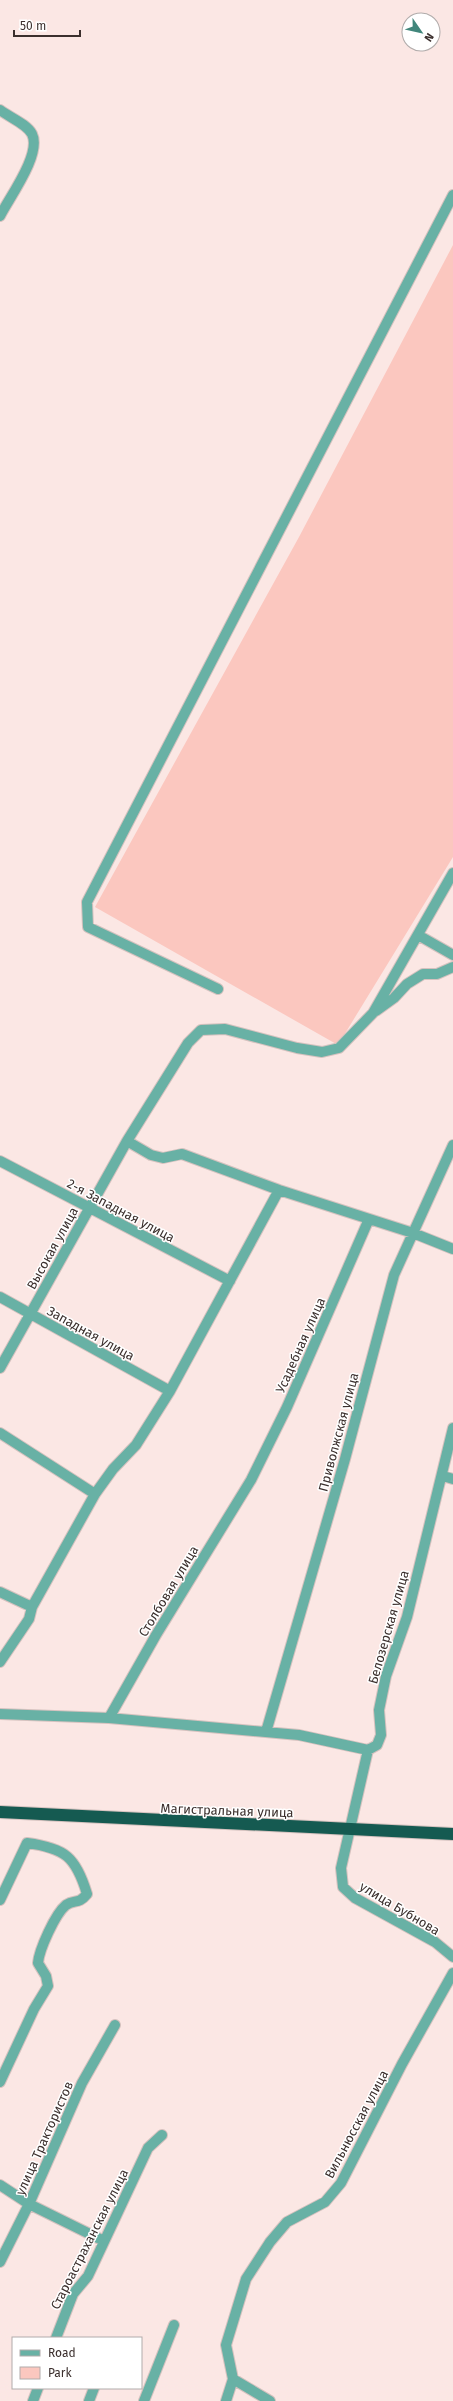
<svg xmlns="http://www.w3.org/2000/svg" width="453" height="2401" font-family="'Fira Sans',sans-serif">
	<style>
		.green { fill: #fbc7bf }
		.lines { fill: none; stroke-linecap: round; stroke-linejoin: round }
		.minor-casing { stroke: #d5c2bf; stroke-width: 12 }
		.highway-casing { stroke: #d5c2bf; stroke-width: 14 }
		.minor { stroke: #68b1a5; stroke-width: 10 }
		.highway { stroke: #155a51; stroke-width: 12 }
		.labels { text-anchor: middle; stroke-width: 3; stroke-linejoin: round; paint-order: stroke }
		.street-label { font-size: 13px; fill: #3b2f2d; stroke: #fff }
	</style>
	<rect width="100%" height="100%" fill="#fbe7e4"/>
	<!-- green -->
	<path class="green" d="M453,245v612l-115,188 -243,-138 204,-370z"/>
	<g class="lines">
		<!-- minor casing -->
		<g class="minor-casing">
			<path id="minor" d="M0,110c9,7 27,14 32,24 10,20 -23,64 -32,82
				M418,935l35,20
				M218,989l-130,-62 -1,-25 366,-707
				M376,1011l18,-13 13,-14 16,-10h14l16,-7
				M127,1141l24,14 12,3 19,-4 97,36 134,43 40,16
				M0,1161l230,120
				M0,1297l170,94
				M0,1368l127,-227 61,-98 13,-13 24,-1 72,19 25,4 17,-4 34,-35 80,-140
				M453,1428l-46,189 -21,59 -7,34 2,25 -4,10 -9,5 -27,118 2,19 12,11 80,44 18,15
				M0,1433l95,61
				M443,1476l10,3
				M0,1592l32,15
				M0,1662l29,-43 3,-12 63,-113 18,-25 23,-24 34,-54 109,-201
				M0,1714l109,4 190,17 69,15
				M109,1718l47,-83 95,-155 36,-73 82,-188
				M266,1732l79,-273 49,-184 59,-130
				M0,1900l27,-57c38,5 49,14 60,51 -9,11 -12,5 -21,11 -11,9 -27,45 -28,58l8,13 2,10 -14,23 -34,73
				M0,2185l29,19 75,37
				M0,2262l29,-58 53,-121 33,-58
				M56,2338l17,-44 15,-18 60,-128 14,-13
				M233,2379l37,22
				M33,2401l5,-13
				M89,2401l5,-13
				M144,2401l30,-76
				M226,2401l7,-22 -7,-34 20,-66 24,-37 17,-20 38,-20 16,-19 61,-119 51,-91"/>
		</g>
		<!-- highway casing -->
		<g class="highway-casing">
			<path id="highway" d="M0,1812l453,22"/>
		</g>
		<!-- minor -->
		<use href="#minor" class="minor"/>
		<!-- highway -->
		<use href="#highway" class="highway"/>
	</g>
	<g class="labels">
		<!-- street labels -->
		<g class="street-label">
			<text transform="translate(121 1210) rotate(28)" y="5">2-я Западная улица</text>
			<text transform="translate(52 1248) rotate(-61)" y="5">Высокая улица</text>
			<text transform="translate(91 1333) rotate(29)" y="5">Западная улица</text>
			<text transform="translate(300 1345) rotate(-66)" y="5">Усадебная улица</text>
			<text transform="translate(338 1432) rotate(-75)" y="5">Приволжская улица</text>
			<text transform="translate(168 1591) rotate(-59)" y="5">Столбовая улица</text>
			<text transform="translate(388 1627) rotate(-74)" y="5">Белозерская улица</text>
			<text transform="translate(227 1810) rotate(2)" y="5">Магистральная улица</text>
			<text transform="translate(400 1908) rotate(31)" y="5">улица Бубнова</text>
			<text transform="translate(356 2124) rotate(-62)" y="5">Вильнюсская улица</text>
			<text transform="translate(44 2138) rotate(-66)" y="5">улица Трактористов</text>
			<text transform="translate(89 2239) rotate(-63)" y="5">Староастраханская улица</text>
		</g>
	</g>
	<!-- legend -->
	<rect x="12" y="2337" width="130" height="52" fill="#ffffff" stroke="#b1acab"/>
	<rect x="20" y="2350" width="20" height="6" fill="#68b1a5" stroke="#b1acab"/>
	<text x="48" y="2357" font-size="12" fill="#3b2f2d">Road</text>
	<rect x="20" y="2367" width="20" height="12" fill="#fbc7bf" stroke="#b1acab"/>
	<text x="48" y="2377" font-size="12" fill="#3b2f2d">Park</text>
	<!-- north arrow -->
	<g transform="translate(421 32) rotate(124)"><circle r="19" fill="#ffffff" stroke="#b1acab"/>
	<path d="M0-3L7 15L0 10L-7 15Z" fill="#41867b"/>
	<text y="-6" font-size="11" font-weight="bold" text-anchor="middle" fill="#3b2f2d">N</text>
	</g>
	<!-- scale -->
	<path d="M14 30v6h66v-6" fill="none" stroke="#3b2f2d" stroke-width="2"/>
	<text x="20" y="30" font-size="12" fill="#3b2f2d" stroke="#ffffff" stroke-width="3" paint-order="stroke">50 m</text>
</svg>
